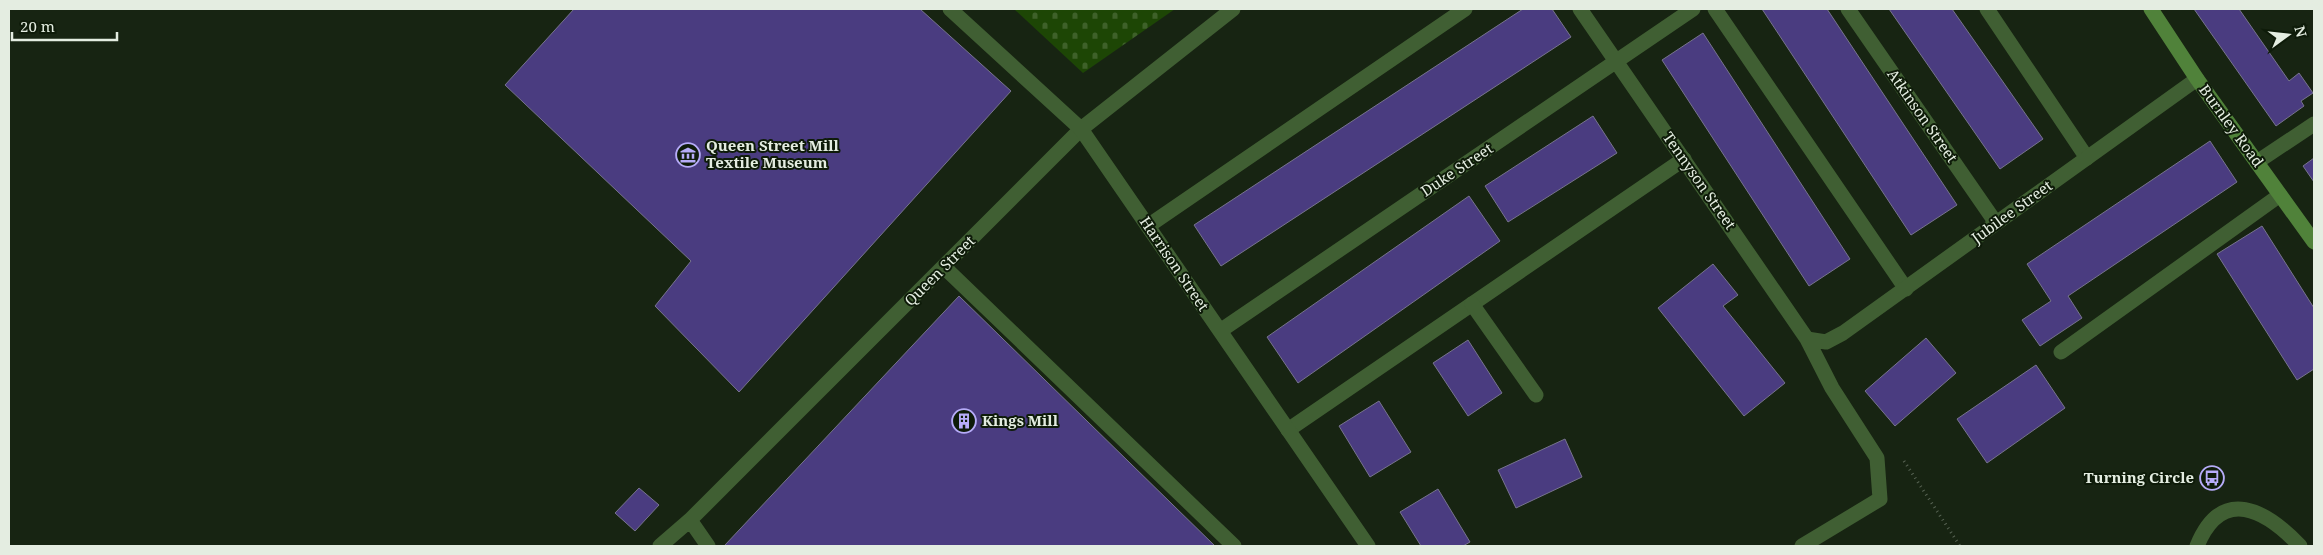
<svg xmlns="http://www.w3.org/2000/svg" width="2323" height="555" font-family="'Noto Serif',serif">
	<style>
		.cemetery { fill: url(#cemetery-stones) }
		.building { fill: #4a3c80; stroke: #77748d }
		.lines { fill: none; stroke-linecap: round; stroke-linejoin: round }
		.path { stroke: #586454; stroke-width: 3; stroke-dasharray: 1 4; stroke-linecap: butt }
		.lane { stroke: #405f33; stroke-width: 15 }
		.street { stroke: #405f33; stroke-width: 15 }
		.secondary { stroke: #50823a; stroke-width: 15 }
		.labels { text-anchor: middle; stroke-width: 4; stroke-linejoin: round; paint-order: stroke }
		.street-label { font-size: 15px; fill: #e4ede1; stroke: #0e1b09 }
		.poi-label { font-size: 15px; font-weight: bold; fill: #e4ede1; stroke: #0e1b09; text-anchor: start }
	</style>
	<defs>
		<pattern id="cemetery-stones" width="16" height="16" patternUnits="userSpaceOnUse" patternTransform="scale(1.25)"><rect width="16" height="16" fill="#1d4605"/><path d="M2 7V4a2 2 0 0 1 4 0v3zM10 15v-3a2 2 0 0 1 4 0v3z" fill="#3e6129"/></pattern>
	</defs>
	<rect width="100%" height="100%" fill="#172412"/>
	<!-- cemetery -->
	<path class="cemetery" d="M1014,9h161l-92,64z"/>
	<!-- building -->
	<path class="building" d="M574,9h346l91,82 -272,301 -84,-86 36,-45 -186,-176z
		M1523,9h29l19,28 -350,229 -27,-41z
		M1762,9h65l130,196 -46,30z
		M1889,9h63l91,130 -43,30z
		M2194,9h45l50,72 10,-8 14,20 -12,8 3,5 -28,20z
		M1703,33l147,226 -41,27 -147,-226z
		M1593,116l24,37 -109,69 -23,-36z
		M2210,141l27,41 -169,114 14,22 -42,28 -18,-26 29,-19 -24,-37z
		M2314,158v24l-11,-16z
		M1469,196l31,45 -202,142 -31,-46z
		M2262,226l52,82v61l-17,11 -80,-126z
		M1713,264l25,31 -15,11 62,77 -41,33 -86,-108z
		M959,296l256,250h-488l-2,-1z
		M1926,338l30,35 -61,53 -30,-35z
		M1468,340l34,53 -34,23 -35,-53z
		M2036,365l29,43 -78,55 -30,-44z
		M1379,401l32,51 -41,25 -31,-51z
		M1565,439l17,38 -66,31 -18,-38z
		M639,488l20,17 -24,26 -20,-18z
		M1438,489l32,53 -7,4h-42l-21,-34z"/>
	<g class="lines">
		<!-- path -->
		<path class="path" d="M1904,461l56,85"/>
		<!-- lane -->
		<path class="lane" d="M1715,9l191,280
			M1987,9l100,149
			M2257,162l57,-38
			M1148,226l317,-217
			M944,267l290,279
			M2061,352l219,-157
			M1288,430l396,-271
			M690,520l18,26
			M660,546l30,-26 391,-391"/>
		<!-- street -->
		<path class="street" d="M950,9l131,120 287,417
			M1580,9l227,330 19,3 17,-9 354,-254
			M1848,9l148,214
			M1081,129l152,-120
			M1472,304l64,91
			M1220,331l473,-322
			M1802,546l78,-47 -3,-41 -45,-70 -25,-49
			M2197,546c25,-61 69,-36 103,0"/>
		<!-- secondary -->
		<path class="secondary" d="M2151,9l46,70 117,163"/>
	</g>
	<!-- icons -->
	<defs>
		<g id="museum-ring" transform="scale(1.25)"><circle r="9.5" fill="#0e1b09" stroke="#b6acf8" stroke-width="1.5"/><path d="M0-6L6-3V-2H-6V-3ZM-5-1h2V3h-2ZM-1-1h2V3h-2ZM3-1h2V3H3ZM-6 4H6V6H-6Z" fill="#b6acf8"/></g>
		<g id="building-ring" transform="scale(1.25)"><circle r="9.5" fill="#0e1b09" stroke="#b6acf8" stroke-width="1.5"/><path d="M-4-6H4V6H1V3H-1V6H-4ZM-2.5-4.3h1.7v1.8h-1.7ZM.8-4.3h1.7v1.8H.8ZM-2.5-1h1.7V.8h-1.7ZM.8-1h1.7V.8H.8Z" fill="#b6acf8"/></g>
		<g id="bus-ring" transform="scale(1.25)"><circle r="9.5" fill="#0e1b09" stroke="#b6acf8" stroke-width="1.5"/><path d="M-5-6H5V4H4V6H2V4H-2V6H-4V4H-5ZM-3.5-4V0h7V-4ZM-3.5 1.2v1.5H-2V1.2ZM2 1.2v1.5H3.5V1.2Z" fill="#b6acf8"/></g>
	</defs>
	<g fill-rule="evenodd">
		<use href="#museum-ring" x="688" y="155"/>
		<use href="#building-ring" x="964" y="421"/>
		<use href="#bus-ring" x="2212" y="478"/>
	</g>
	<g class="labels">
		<!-- street labels -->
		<g class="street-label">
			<text transform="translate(1922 116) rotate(55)" y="5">Atkinson Street</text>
			<text transform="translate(2231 126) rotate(54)" y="5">Burnley Road</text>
			<text transform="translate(1457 170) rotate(-34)" y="5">Duke Street</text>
			<text transform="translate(1699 181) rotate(55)" y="5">Tennyson Street</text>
			<text transform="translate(2012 212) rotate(-36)" y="5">Jubilee Street</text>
			<text transform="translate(1174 264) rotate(56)" y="5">Harrison Street</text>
			<text transform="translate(940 271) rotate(-45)" y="5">Queen Street</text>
		</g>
		<!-- poi labels -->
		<g class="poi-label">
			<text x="706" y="151">Queen Street Mill<tspan x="706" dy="17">Textile Museum</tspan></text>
			<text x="982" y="426">Kings Mill</text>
			<text x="2194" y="483" text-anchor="end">Turning Circle</text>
		</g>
	</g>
	<!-- border -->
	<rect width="2323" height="555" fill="none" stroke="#e4ede1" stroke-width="20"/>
	<!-- north arrow -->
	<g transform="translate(2288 35) rotate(75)" stroke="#0e1b09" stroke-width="4" paint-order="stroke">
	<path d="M0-4L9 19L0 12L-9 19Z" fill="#e4ede1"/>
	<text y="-8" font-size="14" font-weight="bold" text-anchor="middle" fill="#e4ede1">N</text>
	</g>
	<!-- scale -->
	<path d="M12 32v8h105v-8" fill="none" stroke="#e4ede1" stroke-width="2.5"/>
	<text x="20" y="32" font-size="15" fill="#e4ede1" stroke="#0e1b09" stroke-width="4" paint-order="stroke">20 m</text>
</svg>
